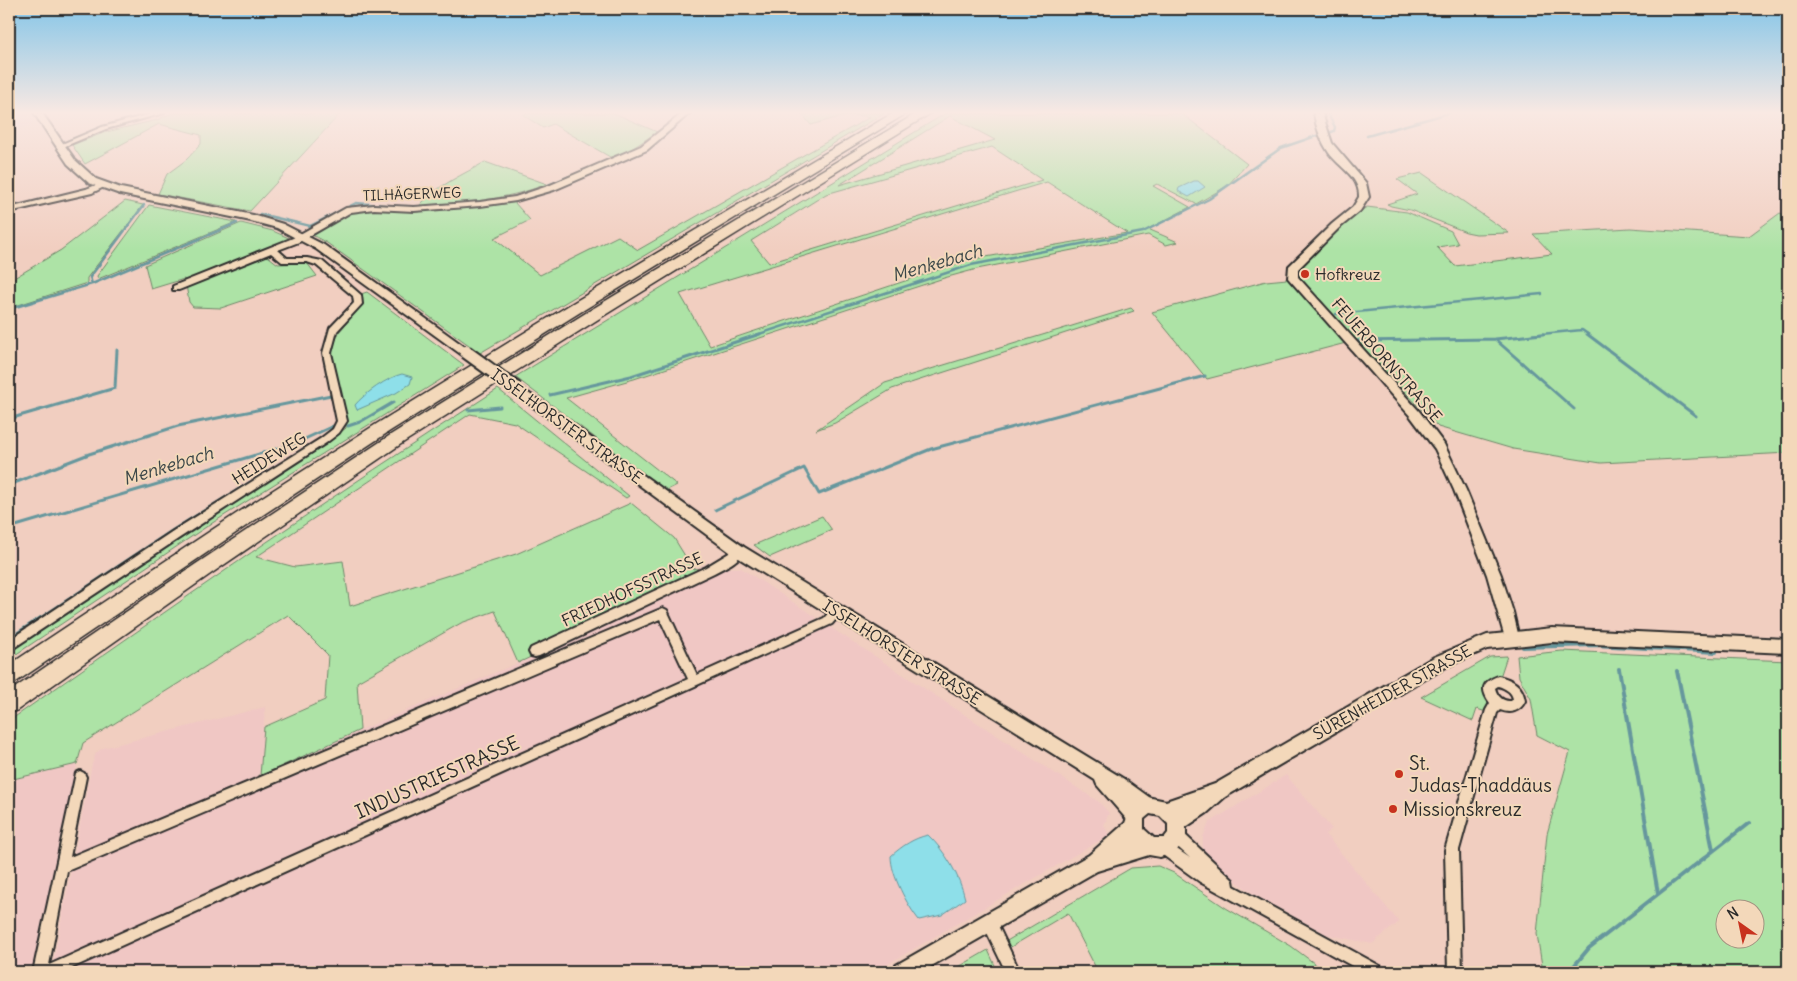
<svg xmlns="http://www.w3.org/2000/svg" width="1797" height="981" font-family="Delius,sans-serif">
	<style>
		.built { fill: #f0c7c4 }
		.green { fill: #ade3a6; stroke: #6c8768; fill-rule: evenodd }
		.water { fill: #8edfe9; stroke: #66979d }
		.lines { fill: none; stroke-linecap: round; stroke-linejoin: round }
		.stream-far2 { stroke: #66979d; stroke-width: 2.5 }
		.stream-far1 { stroke: #66979d; stroke-width: 3 }
		.stream { stroke: #66979d; stroke-width: 4 }
		.minor-casing { stroke: #2b2b2b; stroke-width: 4 }
		.tertiary-casing { stroke: #2b2b2b; stroke-width: 4 }
		.secondary-casing { stroke: #2b2b2b; stroke-width: 4 }
		.motorway-casing { stroke: #2b2b2b; stroke-width: 3 }
		.minor { fill: #f3d8ba; fill-rule: evenodd }
		.tertiary { fill: #f3d8ba; fill-rule: evenodd }
		.secondary { fill: #f3d8ba; fill-rule: evenodd }
		.motorway { fill: #f3d8ba; fill-rule: evenodd }
		.tertiary-bridge-casing { stroke: #2b2b2b; stroke-width: 16; stroke-linecap: butt }
		.tertiary-bridge { stroke: #f3d8ba; stroke-width: 12 }
		.poi-dot { fill: #c8321e; stroke: #f3d8ba; stroke-width: 2 }
		.labels { text-anchor: middle; stroke-width: 4; stroke-linejoin: round; paint-order: stroke }
		.far-street-label { font-size: 14px; fill: #2b2b2b; stroke: #f3d8ba }
		.poi-label { font-size: 16px; fill: #2b2b2b; stroke: #f3d8ba; text-anchor: start }
		.street-label { font-size: 16px; fill: #2b2b2b; stroke: #f3d8ba }
		.water-label { font-size: 18px; font-style: italic; fill: #3a4648; stroke: #f3d8ba }
		.near-poi-label { font-size: 19px; fill: #2b2b2b; stroke: #f3d8ba; text-anchor: start }
		.near-street-label { font-size: 19px; fill: #2b2b2b; stroke: #f3d8ba }
	</style>
	<rect width="100%" height="100%" fill="#f1cec0"/>
	<filter id="ink" filterUnits="userSpaceOnUse"><feTurbulence type="fractalNoise" baseFrequency=".02" numOctaves="2"/><feDisplacementMap in="SourceGraphic" scale="10" xChannelSelector="R" yChannelSelector="G"/><feConvolveMatrix kernelMatrix="1 2 1 2 8 2 1 2 1" color-interpolation-filters="sRGB"/></filter>
	<g filter="url(#ink)">
		<!-- built -->
		<path class="built" d="M9,113h19l5,8 -1,3 -23,9z
			M725,568h16l76,50 -24,14 -740,331 39,-199 4,-11 7,-5 162,-41 -4,68 99,-45 158,-67 183,-86z
			M830,627l269,175 10,11 -5,12 5,10 -235,137h-810z
			M77,764l-42,207 -26,1v-192z
			M1286,775l46,54 -7,5 74,88 -27,22 -46,-10 -74,-41 -49,-36v-20l6,-14z"/>
		<!-- green -->
		<path class="green" d="M172,113h169l-91,98 -92,-17 9,-20 19,-14 15,-16v-9l-42,-11 -74,40 -13,-19 34,-13 51,-12z
			M527,113h87l43,19 -27,18 -20,7 -57,-33 -10,4 -20,-13z
			M801,113h84l-405,240 -153,-110 -15,-8 38,-23 23,-3 39,2 31,-1 71,-8 16,18 -36,18 46,37 78,-39 20,14 232,-133c-18,-5 -41,3 -59,8z
			M946,113h235l66,51 -20,22 -31,18 -39,-20 -4,2 37,21 -42,22 30,13 -12,3 -18,-10 -171,34 -33,9 -310,101 -68,19 111,87 -12,6 -150,-114zM950,116l45,24 -156,45zM992,147l50,33 -273,83 -18,-22 75,-47zM1047,182l80,51 -159,27 -258,86 -30,-52z
			M485,162l62,22c-41,16 -84,19 -128,22 17,-20 45,-32 66,-44z
			M1422,173l87,60 -33,1 -10,-2 -56,-22 -19,-4 -4,-2 30,-10 -20,-15z
			M125,201l18,4 -56,73v5l-78,25v-27l52,-31z
			M149,205l87,17 -138,57 -1,-3z
			M1367,207l40,5 44,19 7,13 -21,3 18,19 97,-12 -19,-20 97,-6 119,8 31,-23 8,4v236l-187,10 -88,-14 -75,-22 -143,-152v-5l52,-50z
			M241,223l32,8 18,8 -106,43 -1,-3 -33,10 -6,-24z
			M265,254l13,10 29,-1 10,13 -96,32 -28,-1 -4,-5 -3,-17z
			M1287,279l59,64 -139,36 -55,-67 114,-31z
			M367,292l97,73 -258,162 -197,132v-9l168,-113 148,-93 21,-16v-9l-15,-67 8,-20 24,-28 -2,-10z
			M1131,308l3,3 -242,78 -57,34 -19,7 69,-47z
			M498,389l131,107 -3,2 -111,-75 -45,-9 -214,143 39,10 48,-6 7,45 166,-52 115,-51 43,35 19,31 3,-1 5,9 -183,86 -23,-52 -34,12 -104,59 3,48 -100,46 4,-49 61,-27 3,-45 -40,-40 -205,128 -6,21 -68,16v-59c161,-113 323,-226 489,-332z
			M822,516l10,14 -62,27 -16,-12z
			M1562,651l226,10v311h-245l-6,-38 10,-100 23,-82 -33,-17 -6,-36 -12,-22 -2,-21zM1724,908h30v30h-30z
			M1507,656l-7,21 -9,1 -7,7 6,16 -4,11 -9,-3 -4,12 -52,-24 69,-40z
			M1158,866l16,7 52,35 65,38 35,26h-67l-2,-2 -6,2h-153l-30,-59 -59,35 -4,-6 126,-74z
			M988,950l10,22h-48z"/>
		<!-- water -->
		<path class="water" d="M1194,181h4l7,6 -16,10 -11,-6 1,-3z
			M402,374l10,3 -2,7 -14,9 -39,17 -2,-5c9,-11 33,-28 47,-31z
			M928,835c17,16 32,41 37,64l-23,16 -23,5c-12,-15 -28,-45 -28,-64 11,-10 23,-18 37,-21z"/>
		<g class="lines">
			<!-- stream-far2 -->
			<path class="stream-far2" d="M1327,113l8,14 -1,4 -5,2
				M659,132l23,-19
				M1367,136l82,-23
				M581,172l16,-7
				M534,191l36,-15
				M503,199l23,-5
				M475,202l14,-1
				M260,214l50,12 46,-23 53,4
				M92,284l-2,-7 54,-72
				M9,309l83,-25 145,-61
				M1336,314l206,-20
				M756,335l215,-70 172,-33 66,-33 72,-51 38,-13
				M1531,335l51,-5 7,5"/>
			<!-- stream-far1 -->
			<path class="stream-far1" d="M1587,334l109,82
				M1496,340l78,69
				M1355,341l140,-2 48,-5
				M550,395l81,-19 129,-42
				M468,410l32,-3
				M9,419l106,-31 2,-38
				M348,426l12,-4 34,-20
				M9,485l80,-31 89,-28 153,-31
				M715,510l89,-42 15,26 112,-45 274,-73
				M9,528l287,-85 37,-17
				M39,619l134,-89 97,-60"/>
			<!-- stream -->
			<path class="stream" d="M9,639l32,-21
				M1523,647l72,-2 121,7
				M1619,669l39,224
				M1677,671l36,179
				M1569,972l20,-24 160,-125"/>
			<!-- minor casing -->
			<g class="minor-casing">
				<path id="minor" d="M154,113h10l-58,16 -43,18 -6,-1 45,-19z
					M683,113h7l-43,37 -93,40 -38,11 -36,5 -66,5 -40,-2 -23,3 -52,30 -21,8 9,8h20l15,3 39,34 1,9 -25,27 -6,22 16,68 -8,12 -13,10 -145,94 -172,114v-11l164,-109 147,-92 13,-10 4,-8 -14,-68 7,-25 24,-25 -1,-7 -37,-31 -9,-3h-25l-11,-9 -92,37h-6v-4l120,-48 53,-30 28,-3 40,2 66,-5 35,-5 33,-11 93,-40z
					M101,183h3v4l-12,6 -83,19v-4l77,-19z
					M739,547l4,1 1,3c-6,11 -19,16 -30,22l-175,83 -4,1 -4,-1 -2,-4 2,-4 175,-81z
					M837,606l4,2 2,3 -11,13 -769,348h-30l43,-199 4,-2 4,2 2,4 -16,80 593,-249 4,2 30,65 127,-57 9,-10zM660,619l28,60 -639,286 18,-94z
					M1498,676c14,3 25,9 27,25 -5,11 -15,13 -25,9l-3,3 -38,137 3,122h-14l-3,-122 41,-140 4,-7c-10,-14 -8,-21 8,-27zM1498,686c7,2 14,6 15,13l-2,2c-8,1 -14,-5 -16,-13z
					M1177,831l5,1 51,48 1,6 148,81 2,5h-21l-163,-90 -40,-29 -2,-5 2,-5 5,-2 25,17 -18,-16 -1,-5 1,-5z
					M989,915l5,2 26,55h-14l-24,-50 2,-5z"/>
			</g>
			<!-- tertiary casing -->
			<g class="tertiary-casing">
				<path id="tertiary" d="M34,113h8l33,47 21,19 25,9 132,27 30,9 41,21 148,107 -2,3h-8l-146,-106 -39,-21 -26,-7 -131,-27 -31,-11 -21,-19z
					M1314,113h8l10,30 34,40 3,14 -9,14 -21,17 -41,41v8l121,134 25,33 22,46 35,85 12,37 6,26 -2,4 -5,2 -5,-2 -2,-4 -18,-63 -33,-85 -19,-41 -24,-32 -123,-139 1,-12 43,-42 21,-17 6,-10c1,-20 -19,-29 -30,-44 -8,-12 -13,-26 -15,-40z
					M517,385l227,162 380,232 29,21 2,5 -2,5 -6,3 -8,-4 4,7 -2,6 -6,2 -6,-2 -32,-37 -2,-5 -361,-225 -221,-163 -2,-3z"/>
			</g>
			<!-- secondary casing -->
			<g class="secondary-casing">
				<path id="secondary" d="M1552,628l236,11v14l-236,-11 -65,7 -41,18 -221,130 -18,16 -21,14v10l-3,6 -8,9 -15,5 -11,-2 -52,16 -176,101h-28l3,-7 193,-110 36,-32 6,-16 10,-8 6,-2 19,4 49,-17 219,-127 53,-22zM1150,814l10,2 8,8v9l-4,5h-10l-10,-9v-10z"/>
			</g>
			<!-- motorway casing -->
			<g class="motorway-casing">
				<path id="motorway" d="M893,113h14l-325,198 -192,120 -141,93 -233,158 -7,3v-20l227,-151 142,-91 193,-119z
					M917,113h14l-331,205 -196,124 -195,133 -193,136 -7,2v-21l187,-128 196,-130 197,-123z"/>
			</g>
			<!-- minor -->
			<use href="#minor" class="minor"/>
			<!-- tertiary -->
			<use href="#tertiary" class="tertiary"/>
			<!-- secondary -->
			<use href="#secondary" class="secondary"/>
			<!-- motorway -->
			<use href="#motorway" class="motorway"/>
			<!-- tertiary-bridge casing -->
			<g class="tertiary-bridge-casing">
				<path id="tertiary-bridge" d="M466,352l51,37"/>
			</g>
			<!-- tertiary-bridge -->
			<use href="#tertiary-bridge" class="tertiary-bridge"/>
		</g>
	</g>
	<!-- sky -->
	<linearGradient id="sky" x2="0" y2="1"><stop stop-color="#84c5e8"/><stop offset="0.45" stop-color="#f9e9e3"/><stop offset="1" stop-color="#f9e9e3" stop-opacity="0"/></linearGradient>
	<rect width="1797" height="250" fill="url(#sky)"/>
	<!-- markers -->
	<g class="poi-dot">
		<circle cx="1305" cy="274" r="5"/>
		<circle cx="1399" cy="774" r="5"/>
		<circle cx="1393" cy="809" r="5"/>
	</g>
	<g class="labels">
		<!-- far-street labels -->
		<g class="far-street-label">
			<text transform="translate(412 194) rotate(-2)" y="5">TILHÄGERWEG</text>
		</g>
		<!-- poi labels -->
		<g class="poi-label">
			<text x="1315" y="280">Hofkreuz</text>
		</g>
		<!-- street labels -->
		<g class="street-label">
			<text transform="translate(1387 360) rotate(49)" y="6">FEUERBORNSTRASSE</text>
			<text transform="translate(567 426) rotate(36)" y="6">ISSELHORSTER STRASSE</text>
			<text transform="translate(269 458) rotate(-32)" y="6">HEIDEWEG</text>
			<text transform="translate(632 589) rotate(-25)" y="6">FRIEDHOFSSTRASSE</text>
			<text transform="translate(902 652) rotate(32)" y="6">ISSELHORSTER STRASSE</text>
			<text transform="translate(1392 692) rotate(-29)" y="6">SÜRENHEIDER STRASSE</text>
		</g>
		<!-- water labels -->
		<g class="water-label">
			<text transform="translate(937 263) rotate(-16)" y="6">Menkebach</text>
			<text transform="translate(168 466) rotate(-17)" y="6">Menkebach</text>
		</g>
		<!-- near-poi labels -->
		<g class="near-poi-label">
			<text x="1409" y="770">St.<tspan x="1409" dy="22">Judas-Thaddäus</tspan></text>
			<text x="1403" y="816">Missionskreuz</text>
		</g>
		<!-- near-street labels -->
		<g class="near-street-label">
			<text transform="translate(437 777) rotate(-24)" y="7">INDUSTRIESTRASSE</text>
		</g>
	</g>
	<!-- margin -->
	<rect width="1797" height="981" fill="none" stroke="#f3d8ba" stroke-width="30"/>
	<rect x="15" y="15" width="1767" height="951" fill="none" stroke="#2b2b2b" stroke-width="2" filter="url(#ink)"/>
	<!-- north arrow -->
	<g transform="translate(1740 924) rotate(327)"><circle r="24" fill="#f3d8ba" stroke="#a39381"/>
	<path d="M0-4L9 19L0 12L-9 19Z" fill="#c8321e"/>
	<text y="-8" font-size="14" font-weight="bold" text-anchor="middle" fill="#2b2b2b">N</text>
	</g>
</svg>
